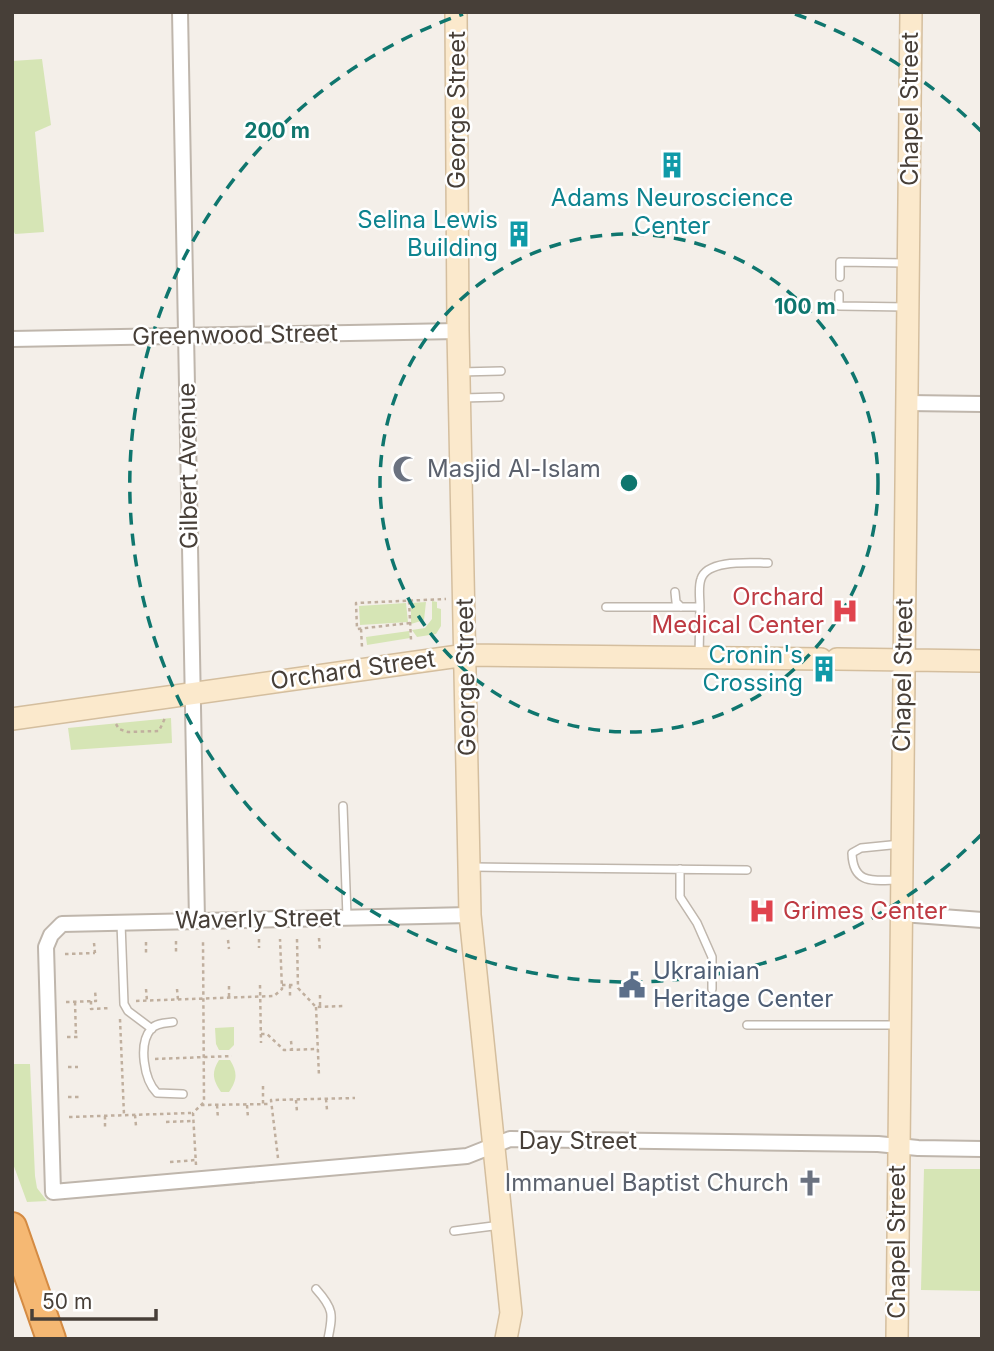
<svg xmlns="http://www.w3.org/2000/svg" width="994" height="1351" font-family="Inter,sans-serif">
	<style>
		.green { fill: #d6e5b5 }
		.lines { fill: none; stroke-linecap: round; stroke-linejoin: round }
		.lane-casing { stroke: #bfb6ac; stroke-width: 10 }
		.street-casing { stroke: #bfb6ac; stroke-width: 18 }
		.secondary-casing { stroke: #d4be9e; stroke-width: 24 }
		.highway-casing { stroke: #d48b43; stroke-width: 32 }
		.path { stroke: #c0af9e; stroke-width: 2.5; stroke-dasharray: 3.5 3.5; stroke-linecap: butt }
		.lane { stroke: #fff; stroke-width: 7 }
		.street { stroke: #fff; stroke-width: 14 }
		.secondary { stroke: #fbe9cc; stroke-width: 21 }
		.highway { stroke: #f5b873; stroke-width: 28 }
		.ring { fill: none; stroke: #0f766e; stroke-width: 3.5; stroke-dasharray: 12 9 }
		.labels { text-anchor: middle; stroke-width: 5; stroke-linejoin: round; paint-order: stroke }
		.street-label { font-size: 24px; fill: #473f38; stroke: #fff }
		.culture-label { font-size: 24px; fill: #0d838f; stroke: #fff; text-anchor: end }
		.worship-label { font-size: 24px; fill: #5b616d; stroke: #fff; text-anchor: start }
		.health-label { font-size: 24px; fill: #be3a42; stroke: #fff; text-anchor: end }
		.service-label { font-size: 24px; fill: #4e5e75; stroke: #fff; text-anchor: start }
		.centre { fill: #0f766e; stroke: #fff; stroke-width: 3.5 }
		.ring-label { font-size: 21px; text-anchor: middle; font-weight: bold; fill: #0f766e; stroke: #fff; stroke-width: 5; stroke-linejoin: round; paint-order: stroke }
	</style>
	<rect width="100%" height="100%" fill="#f4efe9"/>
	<!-- green -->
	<path class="green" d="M42,59l9,66 -16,7 9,100 -29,2 -3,-6v-167z
		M432,601l5,1v6l4,1v17l-5,8 -19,3 -5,-7 13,-2 7,-9z
		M426,602l-2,18 -13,4v-21z
		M406,603l2,19 -48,3 -1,-19z
		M409,631l1,7 -43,7 -1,-8z
		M171,718l1,25 -101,7 -3,-22z
		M234,1027v18l-5,5h-10l-3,-6 -1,-16z
		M219,1060h11c8,13 7,20 -1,32h-8c-8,-12 -10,-19 -2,-32z
		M12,1064h18l5,112 2,12 10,13 -20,1 -15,-41z
		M924,1169h58v122l-61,-1z"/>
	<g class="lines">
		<!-- lane casing -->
		<g class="lane-casing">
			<path id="lane" d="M840,277v-15l65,1
				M839,294v12l68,1
				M460,372l41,-1
				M462,398l38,-1
				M675,592l1,10 5,5
				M606,607h94l-1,50
				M700,607c0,-8 -2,-20 1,-28 6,-20 50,-16 67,-16
				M343,806l4,111
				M473,867l274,3
				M680,869v28l17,26 15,34v32
				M900,880c-25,0 -47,6 -48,-27l9,-5 40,-4
				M121,923l3,81 4,7 24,18
				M173,1022c-7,1 -17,1 -22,7 -13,15 -7,51 6,64l26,1
				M747,1025h152
				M454,1231l47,-6
				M316,1289c18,20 17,25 12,50"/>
		</g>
		<!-- street casing -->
		<g class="street-casing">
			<path id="street" d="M180,12l17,909
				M12,339l446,-8
				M908,403l74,1
				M902,914l80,6
				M470,915l-408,9 -11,11 -5,12 7,245 414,-36 43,-17 368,5 40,4 64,1"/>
		</g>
		<!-- secondary casing -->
		<g class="secondary-casing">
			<path id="secondary" d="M456,12l2,319 12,584 41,398 -5,26
				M837,659l145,2
				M12,719l454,-64 355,4
				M897,1339l14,-1327"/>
		</g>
		<!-- highway casing -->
		<g class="highway-casing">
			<path id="highway" d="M12,1227l39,112"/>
		</g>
		<!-- path -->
		<path class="path" d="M409,601l2,39
			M410,623l-53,6 -1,-26 90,-4
			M361,629l1,18
			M116,724l3,5 9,3 31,-1 7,-15
			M319,938l1,14
			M259,939v9
			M297,939l1,49 18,19 29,-1
			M228,940l1,9
			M176,941v11
			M146,942v11
			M94,943l1,10
			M65,954l30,-1
			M260,985l1,58
			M282,985h14
			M290,985v12
			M229,986v12
			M146,989l1,12
			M177,989l1,11
			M320,995v12
			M91,1001v8l20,-1
			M136,1001l138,-5 8,-7 -2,-50
			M66,1002l30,-1 -1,-10
			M75,1002l1,35
			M316,1007l3,69
			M120,1019l4,96
			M261,1034h6l17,16 34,-1
			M67,1037h11
			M291,1041l1,9
			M155,1059l77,-3
			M68,1067h10
			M263,1086v18
			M68,1097h11
			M326,1099l1,11
			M296,1100l1,12
			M201,1105l70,-1
			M217,1105l1,14
			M247,1105l1,13
			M135,1115l1,11
			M105,1116v13
			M69,1117l122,-4
			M166,1122l27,-1
			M278,1158l-7,-58 84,-2
			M170,1162l26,-2
			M196,1165l-3,-52 11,-11 -1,-162"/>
		<!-- lane -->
		<use href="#lane" class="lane"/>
		<!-- street -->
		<use href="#street" class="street"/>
		<!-- secondary -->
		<use href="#secondary" class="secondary"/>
		<!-- highway -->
		<use href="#highway" class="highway"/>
	</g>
	<!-- distance rings -->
	<g class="ring">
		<circle cx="629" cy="483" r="249"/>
		<path d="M981 835A498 498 0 1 1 463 14M795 14A498 498 0 0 1 981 131"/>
	</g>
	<!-- icons -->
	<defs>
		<g id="building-bare" transform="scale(2.1)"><path d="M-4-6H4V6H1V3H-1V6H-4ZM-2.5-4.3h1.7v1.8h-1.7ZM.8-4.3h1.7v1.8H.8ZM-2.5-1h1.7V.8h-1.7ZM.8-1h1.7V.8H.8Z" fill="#0f9aa8" stroke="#fff" stroke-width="2.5" paint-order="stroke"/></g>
		<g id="mosque-bare" transform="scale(2.1)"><path d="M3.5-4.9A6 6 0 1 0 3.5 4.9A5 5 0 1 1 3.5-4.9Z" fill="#6b7280" stroke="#fff" stroke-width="2.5" paint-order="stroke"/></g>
		<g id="hospital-bare" transform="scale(2.1)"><path d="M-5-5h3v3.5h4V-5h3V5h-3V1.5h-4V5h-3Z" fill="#e0444e" stroke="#fff" stroke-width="2.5" paint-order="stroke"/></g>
		<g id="civic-bare" transform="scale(2.1)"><path d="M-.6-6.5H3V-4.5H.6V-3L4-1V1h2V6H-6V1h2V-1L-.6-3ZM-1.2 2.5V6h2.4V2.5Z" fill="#5c6f8a" stroke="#fff" stroke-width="2.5" paint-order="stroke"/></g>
		<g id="church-bare" transform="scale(2.1)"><path d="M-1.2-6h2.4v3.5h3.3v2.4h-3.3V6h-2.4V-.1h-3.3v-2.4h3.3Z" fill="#6b7280" stroke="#fff" stroke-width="2.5" paint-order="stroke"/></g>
	</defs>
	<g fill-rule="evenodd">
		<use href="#building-bare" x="672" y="165"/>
		<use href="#building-bare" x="519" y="234"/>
		<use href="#mosque-bare" x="406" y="469"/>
		<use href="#hospital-bare" x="845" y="611"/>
		<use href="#building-bare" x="824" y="669"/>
		<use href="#hospital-bare" x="762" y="911"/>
		<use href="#civic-bare" x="632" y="985"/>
		<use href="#church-bare" x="810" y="1183"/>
	</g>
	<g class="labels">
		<!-- street labels -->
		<g class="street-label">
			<text transform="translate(910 109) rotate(-90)" y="8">Chapel Street</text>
			<text transform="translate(457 110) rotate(-90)" y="8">George Street</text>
			<text transform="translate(235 335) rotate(-1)" y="8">Greenwood Street</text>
			<text transform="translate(188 466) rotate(-91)" y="8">Gilbert Avenue</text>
			<text transform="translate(353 670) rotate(-8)" y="8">Orchard Street</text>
			<text transform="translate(903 675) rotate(-89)" y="8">Chapel Street</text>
			<text transform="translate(466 677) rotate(-91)" y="8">George Street</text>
			<text transform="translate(258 919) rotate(-1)" y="8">Waverly Street</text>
			<text x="578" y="1149">Day Street</text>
			<text transform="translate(897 1242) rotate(-90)" y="8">Chapel Street</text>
		</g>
		<!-- culture labels -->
		<g class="culture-label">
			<text x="672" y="206" text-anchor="middle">Adams Neuroscience<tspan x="672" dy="28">Center</tspan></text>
			<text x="498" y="228">Selina Lewis<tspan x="498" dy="28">Building</tspan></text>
			<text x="803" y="663">Cronin's<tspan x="803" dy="28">Crossing</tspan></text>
		</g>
		<!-- worship labels -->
		<g class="worship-label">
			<text x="427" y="477">Masjid Al-Islam</text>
			<text x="789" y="1191" text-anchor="end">Immanuel Baptist Church</text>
		</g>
		<!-- health labels -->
		<g class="health-label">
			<text x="824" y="605">Orchard<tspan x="824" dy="28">Medical Center</tspan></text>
			<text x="783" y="919" text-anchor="start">Grimes Center</text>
		</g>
		<!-- service labels -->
		<g class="service-label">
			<text x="653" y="979">Ukrainian<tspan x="653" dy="28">Heritage Center</tspan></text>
		</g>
	</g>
	<circle cx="629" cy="483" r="10" class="centre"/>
	<g class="ring-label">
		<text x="277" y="138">200 m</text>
		<text x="805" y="314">100 m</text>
	</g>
	<!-- border -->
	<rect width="994" height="1351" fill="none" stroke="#473f38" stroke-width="28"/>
	<!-- scale -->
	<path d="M32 1309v10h124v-10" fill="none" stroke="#473f38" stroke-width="3.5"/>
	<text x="42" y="1309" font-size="21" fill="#473f38" stroke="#ffffff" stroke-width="5" paint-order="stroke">50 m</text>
</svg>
